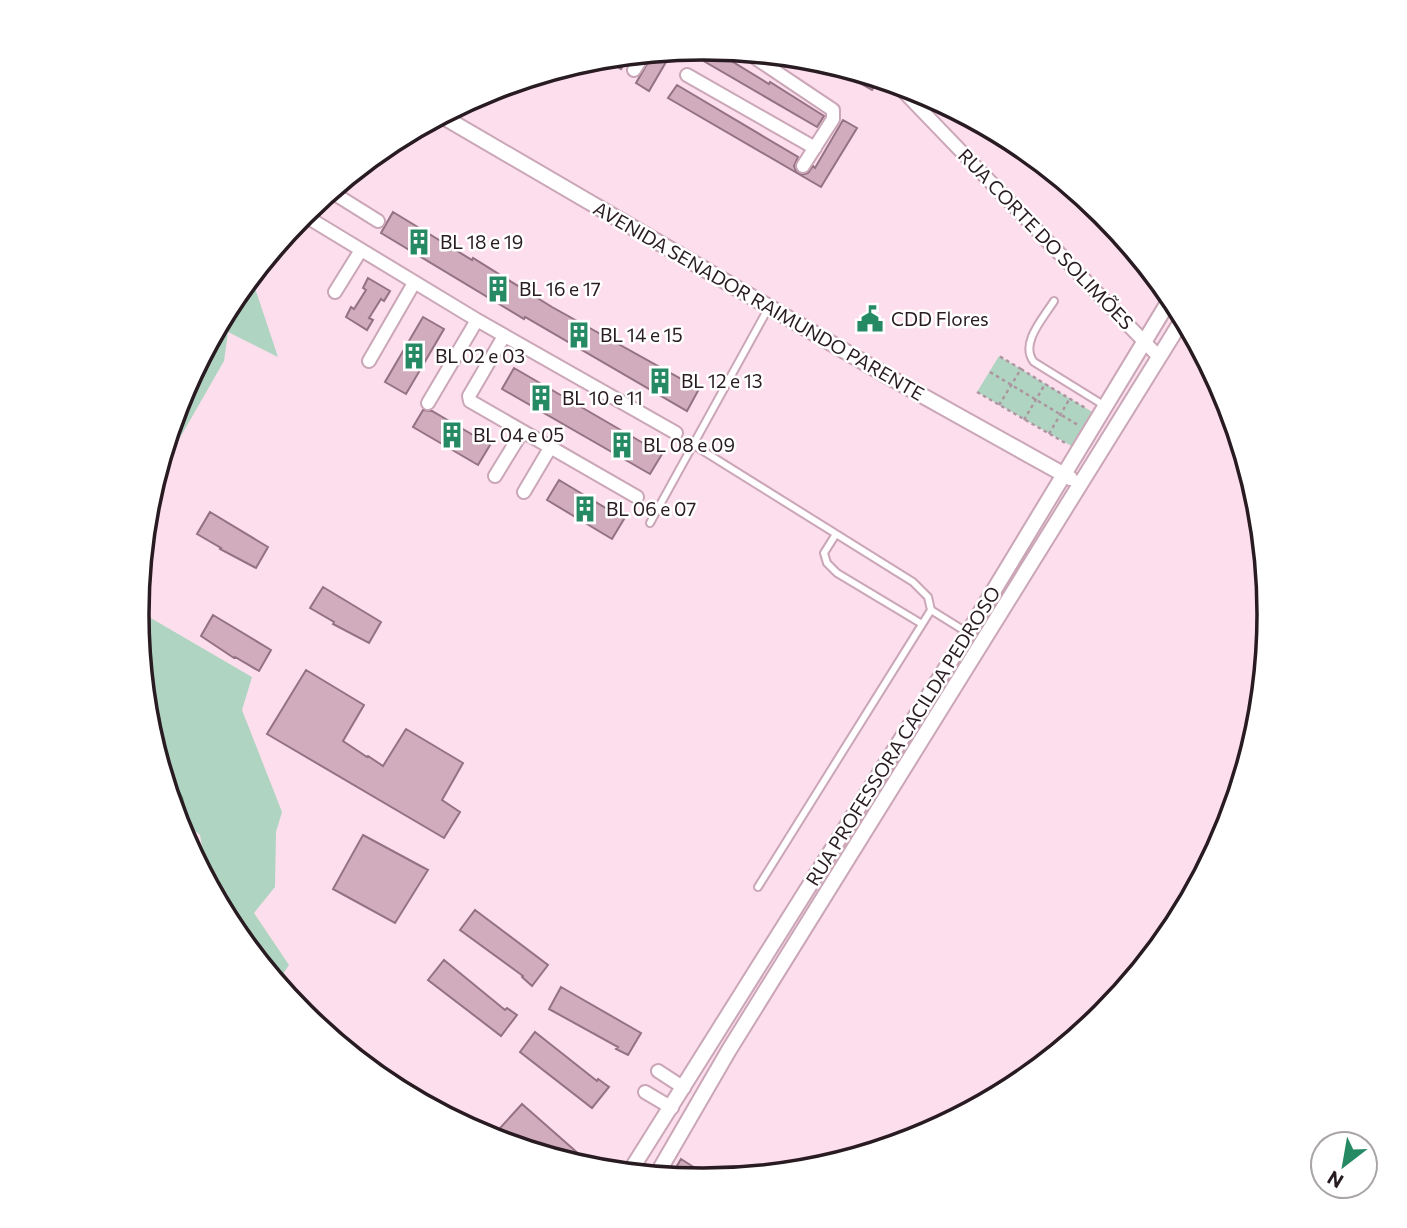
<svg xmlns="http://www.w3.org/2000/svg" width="1407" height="1228" font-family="Commissioner,sans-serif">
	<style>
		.green { fill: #b0d4c2 }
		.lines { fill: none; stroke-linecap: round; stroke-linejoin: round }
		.stream { stroke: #71a68d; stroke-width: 4.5 }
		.building { fill: #d0acbd; stroke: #947283; stroke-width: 2 }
		.service-casing { stroke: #caa6b7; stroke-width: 10 }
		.minor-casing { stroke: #caa6b7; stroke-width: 16 }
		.tertiary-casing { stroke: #caa6b7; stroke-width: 18 }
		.path { stroke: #ad95a0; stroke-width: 2.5; stroke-dasharray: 3.5 3.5; stroke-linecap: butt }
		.service { stroke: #fff; stroke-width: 6 }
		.minor { stroke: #fff; stroke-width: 12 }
		.tertiary { stroke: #fff; stroke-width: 14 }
		.labels { text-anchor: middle; stroke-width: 5; stroke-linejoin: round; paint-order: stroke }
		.street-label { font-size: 19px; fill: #281b21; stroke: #fff }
		.poi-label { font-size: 19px; fill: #281b21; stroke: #fff; text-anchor: start }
		.rim { fill: none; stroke: #281b21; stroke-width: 3.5 }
	</style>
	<rect width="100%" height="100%" fill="#fddeec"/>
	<!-- green -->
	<path class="green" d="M251,276l27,81 -50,-25 -4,29 -70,122 26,-86 52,-98z
		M999,356l95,57 -21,34 -96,-55z
		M137,610l115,67 -10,33 40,102 -6,20 -1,55 -21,26 35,52 -12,18 -45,-54 -23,-43 -9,-51 -25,-21 -27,-90z"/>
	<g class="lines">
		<!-- stream -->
		<path class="stream" d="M147,722l10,31 24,45 12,58"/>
	</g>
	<!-- building -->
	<path class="building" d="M704,47l6,1 59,36 1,-2 54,34 -7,11 -134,-78z
		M673,50l-24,41 -13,-8 18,-31z
		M630,54l-9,15 -19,-12 16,-1z
		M839,66l37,11 3,1 -7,12 -35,-20z
		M677,85l121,72 -4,9 2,5 6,4 6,-2 5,-7 2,2 28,-48 14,8 -36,59 -153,-89z
		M393,212l79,48 1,-2 79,49 147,82 -12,22 -162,-94 -1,2 -143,-86z
		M368,278l22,13 -6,10 -3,-2 -12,19 4,2 -6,10 -21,-13 5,-10 3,2 12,-19 -3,-2z
		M423,317l21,12 -38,65 -21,-12z
		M514,368l148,86 -12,20 -148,-85z
		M423,410l9,1 58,34 -12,20 -65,-38z
		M559,480l65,39 -12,20 -65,-39z
		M210,512l58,35 -12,21 -36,-19 1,-1 -24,-14z
		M323,587l58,35 -12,21 -36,-19 1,-2 -24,-14z
		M213,615l58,35 -12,21 -24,-14 -1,1 -33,-22z
		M306,670l58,35 -21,36 24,16 1,-1 15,10 23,-37 57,34 -21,37 18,12 -16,26 -177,-104z
		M363,835l65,35 -33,53 -62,-34z
		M475,910l73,55 -16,21 -10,-9 1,-1 -63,-46z
		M444,960l61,50 2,-2 10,7 -16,21 -73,-56z
		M561,987l80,46 -13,22 -12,-6 2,-2 -69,-38z
		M535,1032l62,49 1,-2 11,8 -17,21 -72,-56z
		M522,1104l75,66 -107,-31z
		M681,1159l33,21 -27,-1 -13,-8z"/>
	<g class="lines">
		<!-- service casing -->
		<g class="service-casing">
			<path id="service" d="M1054,301c-10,16 -35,43 -20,61l71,44
				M692,444l221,138 15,15 3,13 -173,277
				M650,523l119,-216
				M836,534l-12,19 3,10 10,10 85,51
				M931,610l37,23"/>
		</g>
		<!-- minor casing -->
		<g class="minor-casing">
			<path id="minor" d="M745,51l88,59v9l-30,47
				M634,70l11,-17
				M687,75l128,73
				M904,92l255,265
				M330,191l48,30
				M302,214l175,106 199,113
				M335,292l26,-42
				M504,336l-35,60 1,5 167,96
				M369,361l45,-78
				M428,403l49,-83
				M495,476l27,-44
				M524,492l26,-44
				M658,1071l26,17
				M645,1092l27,16"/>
		</g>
		<!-- tertiary casing -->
		<g class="tertiary-casing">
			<path id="tertiary" d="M440,115l449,262 181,101
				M629,1173l339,-540 204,-337
				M656,1176l73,-126 455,-733"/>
		</g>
		<!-- path -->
		<path class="path" d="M1021,369l24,15
			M990,372l88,53
			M977,392l90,52
			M999,405l22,-36 -22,-13
			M1024,420l21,-36 42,25
			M1049,434l21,-36"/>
		<!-- service -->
		<use href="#service" class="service"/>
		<!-- minor -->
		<use href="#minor" class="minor"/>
		<!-- tertiary -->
		<use href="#tertiary" class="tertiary"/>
	</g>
	<!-- icons -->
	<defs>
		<g id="building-bare" transform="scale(2.1)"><path d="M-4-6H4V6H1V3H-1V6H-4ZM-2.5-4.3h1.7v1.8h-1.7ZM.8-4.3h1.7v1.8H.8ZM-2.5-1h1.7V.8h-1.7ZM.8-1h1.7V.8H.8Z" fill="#258964" stroke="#fff" stroke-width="2.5" paint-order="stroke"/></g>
		<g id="civic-bare" transform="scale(2.1)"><path d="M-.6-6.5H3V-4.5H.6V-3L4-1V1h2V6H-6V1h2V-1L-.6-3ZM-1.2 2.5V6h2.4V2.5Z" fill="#258964" stroke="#fff" stroke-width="2.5" paint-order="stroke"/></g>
	</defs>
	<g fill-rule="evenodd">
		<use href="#building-bare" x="419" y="242"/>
		<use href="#building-bare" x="498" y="289"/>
		<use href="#civic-bare" x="870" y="319"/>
		<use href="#building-bare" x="579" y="335"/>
		<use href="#building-bare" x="414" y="356"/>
		<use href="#building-bare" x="660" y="381"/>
		<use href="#building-bare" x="541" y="398"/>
		<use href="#building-bare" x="452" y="435"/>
		<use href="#building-bare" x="622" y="445"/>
		<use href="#building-bare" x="585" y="509"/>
	</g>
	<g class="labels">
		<!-- street labels -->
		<g class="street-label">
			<text transform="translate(1046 239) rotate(46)" y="7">RUA CORTE DO SOLIMÕES</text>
			<text transform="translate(759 301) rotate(30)" y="7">AVENIDA SENADOR RAIMUNDO PARENTE</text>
			<text transform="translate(903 736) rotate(-58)" y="7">RUA PROFESSORA CACILDA PEDROSO</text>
		</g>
		<!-- poi labels -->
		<g class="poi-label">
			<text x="440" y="249">BL 18 e 19</text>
			<text x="519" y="296">BL 16 e 17</text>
			<text x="891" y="326">CDD Flores</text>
			<text x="600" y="342">BL 14 e 15</text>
			<text x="435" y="363">BL 02 e 03</text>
			<text x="681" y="388">BL 12 e 13</text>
			<text x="562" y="405">BL 10 e 11</text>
			<text x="473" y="442">BL 04 e 05</text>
			<text x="643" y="452">BL 08 e 09</text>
			<text x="606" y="516">BL 06 e 07</text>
		</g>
	</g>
	<!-- crop -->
	<path d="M0 0H1407V1228H0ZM149 614a554 554 0 1 1 1108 0a554 554 0 1 1-1108 0Z" fill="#fff" fill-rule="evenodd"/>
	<path class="rim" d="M149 614a554 554 0 1 1 1108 0a554 554 0 1 1-1108 0Z"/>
	<!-- north arrow -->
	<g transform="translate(1344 1165) rotate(211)"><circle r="33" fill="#ffffff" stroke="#a9a4a6" stroke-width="2"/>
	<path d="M0-5L12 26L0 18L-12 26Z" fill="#258964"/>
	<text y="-10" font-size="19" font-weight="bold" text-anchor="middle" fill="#281b21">N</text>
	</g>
</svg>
